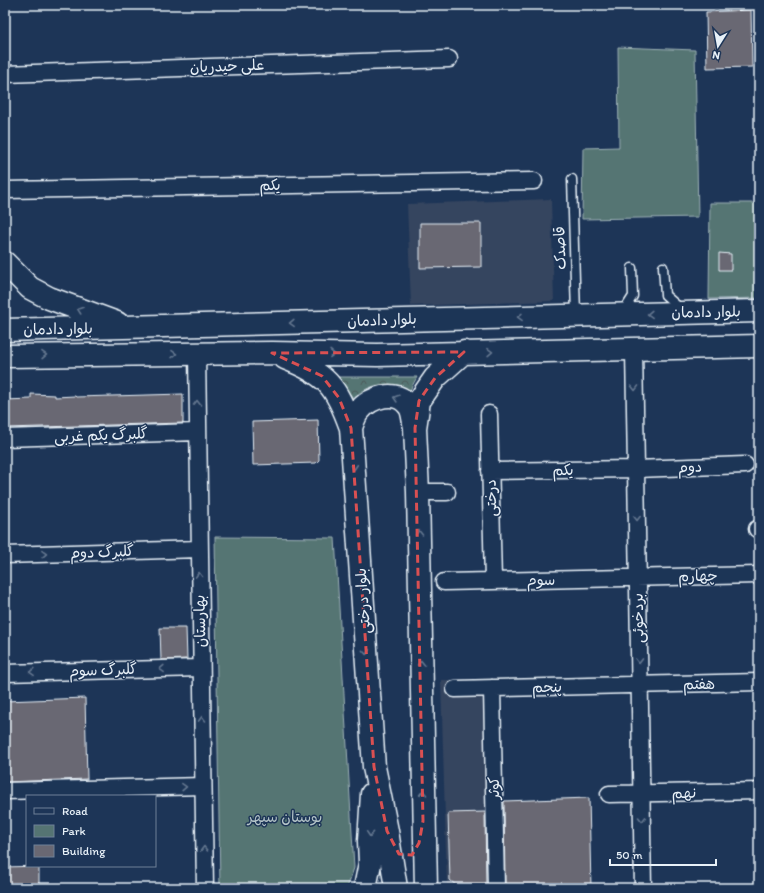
<svg xmlns="http://www.w3.org/2000/svg" width="764" height="893" font-family="Itim,'Playpen Sans Arabic',sans-serif">
	<style>
		.built { fill: #34445f }
		.forest { fill: url(#forest-crowns); stroke: #9eb2b6 }
		.park { fill: #557473; stroke: #9eb2b6 }
		.building { fill: #696873; stroke: #e8f1f8 }
		.lines { fill: none; stroke-linecap: round; stroke-linejoin: round }
		.lane-casing { stroke: #e8f1f8; stroke-width: 11 }
		.street-casing { stroke: #e8f1f8; stroke-width: 19 }
		.secondary-casing { stroke: #e8f1f8; stroke-width: 25 }
		.path { stroke: #e8f1f8; stroke-width: 2.5; stroke-dasharray: 4 3; stroke-linecap: butt }
		.lane { stroke: #1d3557; stroke-width: 8 }
		.street { stroke: #1d3557; stroke-width: 16 }
		.secondary { stroke: #1d3557; stroke-width: 22 }
		.oneway { stroke: #64778f }
		.marked { fill: none; stroke: #da5052; stroke-width: 3; stroke-dasharray: 8 5; stroke-linejoin: round }
		.labels { text-anchor: middle; stroke-width: 3; stroke-linejoin: round; paint-order: stroke }
		.street-label { font-size: 15px; fill: #e8f1f8; stroke: #1d3557 }
		.park-label { font-size: 15px; fill: #b5c5c9; stroke: #1d3557 }
	</style>
	<defs>
		<pattern id="forest-crowns" width="20" height="18" patternUnits="userSpaceOnUse"><rect width="20" height="18" fill="#557473"/><path d="M2 6a3 3 0 1 1 6 0M12 15a3 3 0 1 1 6 0" fill="none" stroke="#4d5c5c"/></pattern>
	</defs>
	<rect width="100%" height="100%" fill="#1d3557"/>
	<filter id="ink" filterUnits="userSpaceOnUse"><feTurbulence type="fractalNoise" baseFrequency=".025" numOctaves="2"/><feDisplacementMap in="SourceGraphic" scale="8" xChannelSelector="R" yChannelSelector="G"/><feConvolveMatrix kernelMatrix="1 2 1 2 8 2 1 2 1" color-interpolation-filters="sRGB"/></filter>
	<g filter="url(#ink)">
		<!-- built -->
		<path class="built" d="M551,199l3,102 -143,5 -4,-102z
			M441,680h58l5,208h-57z"/>
		<!-- forest -->
		<path class="forest" d="M336,377h81l-7,13c-23,-8 -38,-8 -57,8z"/>
		<!-- park -->
		<path class="park" d="M618,47l77,3 3,167 -116,2 1,-71 36,-1z
			M710,203h49v95l-50,1z
			M215,537l120,1 19,330 -7,20h-127z"/>
		<!-- building -->
		<path class="building" d="M751,10l1,57 -45,1 -1,-56z
			M420,223h61v44l-61,1z
			M719,253l12,1v16h-12z
			M31,394l24,1v2l20,-1 1,1 107,-3v29l-178,5v-28l26,-1z
			M318,420l1,40 -3,3 -63,2 -1,-43z
			M160,628h26l1,31 -26,1z
			M85,698l2,81 -82,3v-81z
			M589,798l2,90h-86l-1,-87z
			M485,812l1,76h-27l-9,-8 -2,-67z
			M39,866v22h-34v-21z"/>
		<g class="lines">
			<!-- lane casing -->
			<g class="lane-casing">
				<path id="lane" d="M572,179l4,136
					M663,267l2,28 16,14
					M623,312l10,-16 -1,-28"/>
			</g>
			<!-- street casing -->
			<g class="street-casing">
				<path id="street" d="M5,74l444,-15
					M5,190l529,-9
					M634,349l9,539
					M197,354l8,534
					M489,414l4,167
					M5,438l192,-6
					M490,471l146,-2 109,-4
					M418,492h29
					M757,529h2
					M5,555l194,-6
					M444,582l314,-7
					M5,673l196,-5
					M492,688l4,200
					M455,689l304,-7
					M5,791l198,-5
					M609,794l150,-3"/>
			</g>
			<!-- secondary casing -->
			<g class="secondary-casing">
				<path id="secondary" d="M5,263l25,25 19,10 68,25
					M5,330l754,-19
					M5,356l267,-3 105,2 382,-9
					M285,358c41,16 51,27 66,70l23,339 13,64 9,57
					M351,428c2,-6 4,-13 8,-17 11,-14 38,-23 50,-5 4,5 4,14 6,21
					M365,888l5,-25 -1,-22 3,-47
					M426,888l-8,-396 -3,-64 4,-27 16,-23 29,-26"/>
			</g>
			<!-- path -->
			<path class="path" d="M759,618v8"/>
			<!-- lane -->
			<use href="#lane" class="lane"/>
			<!-- street -->
			<use href="#street" class="street"/>
			<!-- secondary -->
			<use href="#secondary" class="secondary"/>
		</g>
		<!-- one-way arrows -->
		<defs><path id="oneway-chevron" d="M-2-3.5L2.5 0L-2 3.5" fill="none" stroke-width="1.6" stroke-linecap="round" stroke-linejoin="round"/></defs>
		<g class="oneway">
			<use href="#oneway-chevron" transform="translate(80 310) rotate(-161)"/>
			<use href="#oneway-chevron" transform="translate(650 314) rotate(178)"/>
			<use href="#oneway-chevron" transform="translate(520 317) rotate(179)"/>
			<use href="#oneway-chevron" transform="translate(292 323) rotate(178)"/>
			<use href="#oneway-chevron" transform="translate(490 352) rotate(-1)"/>
			<use href="#oneway-chevron" transform="translate(174 354) rotate(-1)"/>
			<use href="#oneway-chevron" transform="translate(332 354) rotate(1)"/>
			<use href="#oneway-chevron" transform="translate(44 355) rotate(-1)"/>
			<use href="#oneway-chevron" transform="translate(635 388) rotate(89)"/>
			<use href="#oneway-chevron" transform="translate(396 398) rotate(-163)"/>
			<use href="#oneway-chevron" transform="translate(197 403) rotate(-90)"/>
			<use href="#oneway-chevron" transform="translate(354 467) rotate(86)"/>
			<use href="#oneway-chevron" transform="translate(637 518) rotate(89)"/>
			<use href="#oneway-chevron" transform="translate(419 533) rotate(-91)"/>
			<use href="#oneway-chevron" transform="translate(44 554) rotate(-2)"/>
			<use href="#oneway-chevron" transform="translate(199 575) rotate(-91)"/>
			<use href="#oneway-chevron" transform="translate(366 652) rotate(86)"/>
			<use href="#oneway-chevron" transform="translate(639 661) rotate(89)"/>
			<use href="#oneway-chevron" transform="translate(421 663) rotate(-91)"/>
			<use href="#oneway-chevron" transform="translate(162 669) rotate(178)"/>
			<use href="#oneway-chevron" transform="translate(32 672) rotate(178)"/>
			<use href="#oneway-chevron" transform="translate(202 719) rotate(-91)"/>
			<use href="#oneway-chevron" transform="translate(184 787) rotate(-2)"/>
			<use href="#oneway-chevron" transform="translate(423 793) rotate(-91)"/>
			<use href="#oneway-chevron" transform="translate(642 819) rotate(89)"/>
			<use href="#oneway-chevron" transform="translate(370 834) rotate(94)"/>
			<use href="#oneway-chevron" transform="translate(204 849) rotate(-91)"/>
		</g>
	</g>
	<!-- marked area -->
	<path class="marked" d="M464,352l-29,26 -10,14 -6,9 -4,27 8,393 -4,22 -7,12 -13,-1 -12,-23 -13,-64 -23,-339 -12,-30 -17,-22 -50,-23z"/>
	<g class="labels">
		<!-- street labels -->
		<g class="street-label">
			<text transform="translate(227 66) rotate(-2)" y="5">علی حیدریان</text>
			<text transform="translate(270 185) rotate(-1)" y="5">یکم</text>
			<text transform="translate(560 248) rotate(-92)" y="5">قاصدک</text>
			<text transform="translate(706 312) rotate(-1)" y="5">بلوار دادمان</text>
			<text transform="translate(382 320) rotate(-2)" y="5">بلوار دادمان</text>
			<text transform="translate(58 329) rotate(-1)" y="5">بلوار دادمان</text>
			<text transform="translate(101 435) rotate(-2)" y="5">گلبرگ یکم غربی</text>
			<text transform="translate(690 467) rotate(-2)" y="5">دوم</text>
			<text transform="translate(563 470) rotate(-1)" y="5">یکم</text>
			<text transform="translate(491 498) rotate(-91)" y="5">درختی</text>
			<text transform="translate(102 552) rotate(-2)" y="5">گلبرگ دوم</text>
			<text transform="translate(698 576) rotate(-1)" y="5">چهارم</text>
			<text transform="translate(541 580) rotate(-1)" y="5">سوم</text>
			<text transform="translate(363 601) rotate(-94)" y="5">بلوار درختی</text>
			<text transform="translate(638 618) rotate(-91)" y="5">بردخوئی</text>
			<text transform="translate(200 621) rotate(-91)" y="5">بهارستان</text>
			<text transform="translate(103 670) rotate(-2)" y="5">گلبرگ سوم</text>
			<text transform="translate(699 684) rotate(-1)" y="5">هفتم</text>
			<text transform="translate(547 687) rotate(-1)" y="5">پنجم</text>
			<text transform="translate(494 788) rotate(-91)" y="5">کوثر</text>
			<text transform="translate(684 793) rotate(-1)" y="5">نهم</text>
		</g>
		<!-- park labels -->
		<g class="park-label">
			<text x="285" y="822">بوستان سپهر</text>
		</g>
	</g>
	<!-- margin -->
	<rect width="764" height="893" fill="none" stroke="#1d3557" stroke-width="20"/>
	<rect x="10" y="10" width="744" height="873" fill="none" stroke="#e8f1f8" stroke-width="1.5" filter="url(#ink)"/>
	<!-- legend -->
	<rect x="26" y="795" width="130" height="72" fill="#1d3557" stroke="#6e8097"/>
	<rect x="34" y="808" width="20" height="6" fill="#1d3557" stroke="#6e8097"/>
	<text x="62" y="815" font-size="12" fill="#e8f1f8">Road</text>
	<rect x="34" y="825" width="20" height="12" fill="#557473" stroke="#6e8097"/>
	<text x="62" y="835" font-size="12" fill="#e8f1f8">Park</text>
	<rect x="34" y="845" width="20" height="12" fill="#696873" stroke="#6e8097"/>
	<text x="62" y="855" font-size="12" fill="#e8f1f8">Building</text>
	<!-- north arrow -->
	<g transform="translate(718 46) rotate(191)" stroke="#1d3557" stroke-width="3" paint-order="stroke">
	<path d="M0-3L7 15L0 10L-7 15Z" fill="#e8f1f8"/>
	<text y="-6" font-size="11" font-weight="bold" text-anchor="middle" fill="#e8f1f8">N</text>
	</g>
	<!-- scale -->
	<path d="M610 859v6h106v-6" fill="none" stroke="#e8f1f8" stroke-width="2"/>
	<text x="616" y="859" font-size="12" fill="#e8f1f8" stroke="#1d3557" stroke-width="3" paint-order="stroke">50 m</text>
</svg>
